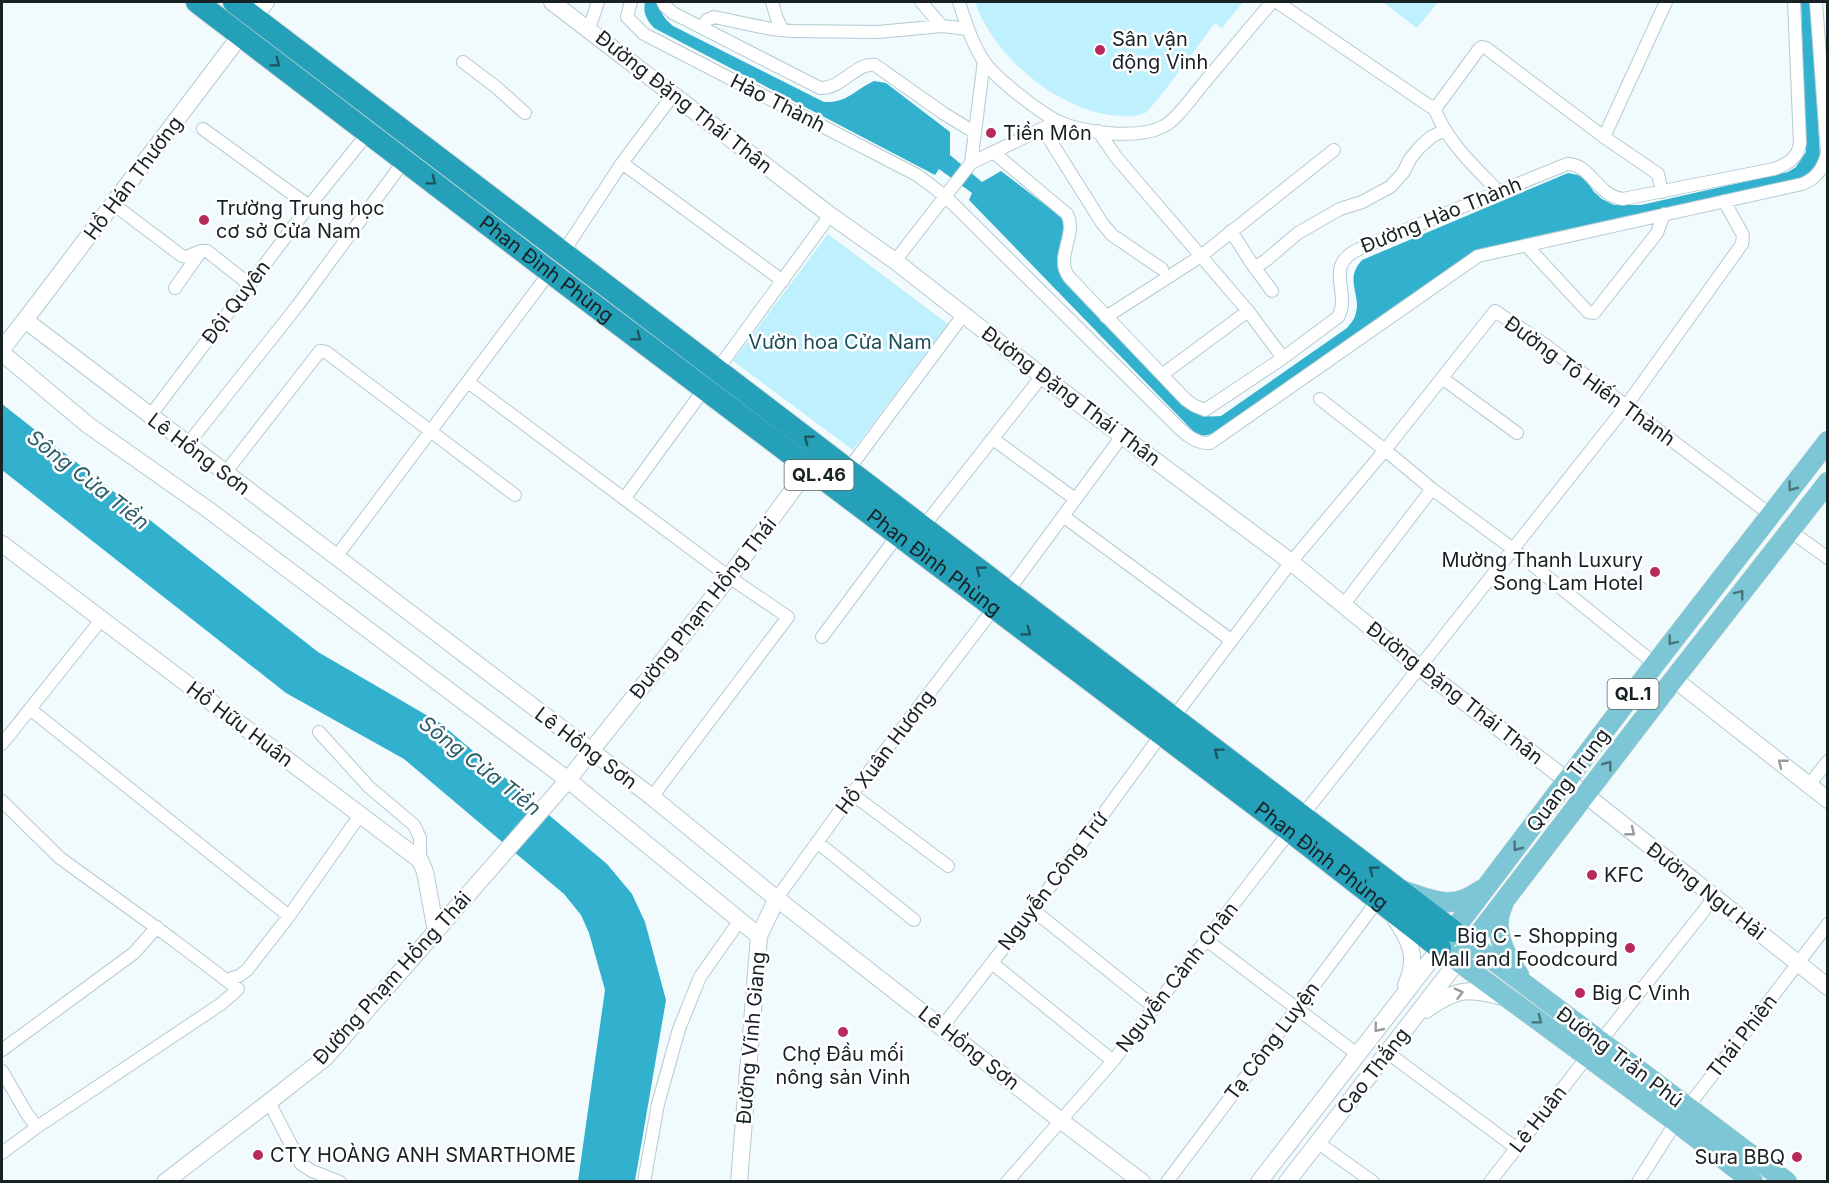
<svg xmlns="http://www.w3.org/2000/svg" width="1829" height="1183" font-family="Inter,sans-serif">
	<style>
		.green { fill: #bef0fd }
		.water { fill: #31b1cd }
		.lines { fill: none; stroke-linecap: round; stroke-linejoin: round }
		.street-casing { stroke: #b4cbd1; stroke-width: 14 }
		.secondary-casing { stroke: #b4cbd1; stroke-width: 18 }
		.primary-casing { stroke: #d5d7d7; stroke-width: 21 }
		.highway-casing { stroke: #d5d7d7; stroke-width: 24 }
		.street { stroke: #fff; stroke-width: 12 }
		.secondary { stroke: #fff; stroke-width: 16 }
		.primary { stroke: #7cc6d5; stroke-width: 20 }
		.highway { stroke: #25a0b9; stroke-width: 22 }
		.oneway { stroke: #1d545f }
		.oneway2 { stroke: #4a747c }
		.oneway3 { stroke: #979b9c }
		.poi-dot { fill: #b82a5a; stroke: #fff; stroke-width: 2 }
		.labels { text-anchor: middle; stroke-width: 5; stroke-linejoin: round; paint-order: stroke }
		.shield { fill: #fff; stroke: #5d6465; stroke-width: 1.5 }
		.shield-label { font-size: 18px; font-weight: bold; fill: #182123 }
		.poi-label { font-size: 20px; fill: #182123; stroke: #fff; text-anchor: start }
		.street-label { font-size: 20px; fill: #182123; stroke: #fff }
		.park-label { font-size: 20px; fill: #1a4e5a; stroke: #fff }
		.water-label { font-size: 21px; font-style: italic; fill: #2a5d69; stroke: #fff }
	</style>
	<rect width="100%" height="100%" fill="#f1fafd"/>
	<!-- green -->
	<path class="green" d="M975,2h268l-21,26 -7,-5c-10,13 -62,86 -70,90 -12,5 -24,3 -36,2 -56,-9 -116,-60 -134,-113z
		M1383,2h55l-21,26z
		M828,234l120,90 -95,126 -120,-89z"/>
	<!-- water -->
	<path class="water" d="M645,2h15c-1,11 5,17 13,24l151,76c24,1 30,-12 50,-21l12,2 64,49v23l32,27 19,-11 60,46c12,19 -5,29 -4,46 0,7 4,13 7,19l116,121c16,11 21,15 41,13l126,-88c3,-4 7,-8 8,-12 8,-21 -12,-35 7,-56l206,-87 10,2 7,4 9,13 8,7 12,6h27l147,-33 8,-5 10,-15 -5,-150h10l9,154 -3,10 -16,16 -324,68 -263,183c-8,3 -13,4 -20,-1l-225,-232 3,-7 -33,-24 -4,6 -281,-147c-8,-9 -11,-15 -9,-26z
		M2,404l316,248 122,71 167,141 25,30 13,28 21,78 -31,181h-57l27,-191 -16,-57 -8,-18 -17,-21 -160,-135 -118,-66 -284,-223z"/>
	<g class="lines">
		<!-- street casing -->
		<g class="street-casing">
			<path id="street" d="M631,2l-4,15 17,17 273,141 28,21 226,224c11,11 23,24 39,23l268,-187 324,-72c14,-5 22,-17 25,-31l-11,-151
				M663,2l2,4 8,7 147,75c22,1 36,-26 55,-23l68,48 31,19
				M772,2l5,17 6,11
				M921,2l21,24
				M959,2c6,19 13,41 24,58 12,18 55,51 74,61 26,12 82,19 107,5 12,-6 26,-26 35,-37 24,-29 48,-58 73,-87
				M1277,2l154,105 7,-2 41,-56 3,-2 4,1 118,89 54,37 4,18
				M703,27l4,-7 7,-3 57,12 22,2 85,1 64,-6 26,3
				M589,29l9,-27
				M463,62l33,25 29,26
				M1434,107c12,34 40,59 64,84
				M203,129l106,77
				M1043,129l59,94 10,12 50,34
				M1098,131l18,26 132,154 35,47
				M1604,137l62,-135
				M993,152l74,62c11,21 -13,43 2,63l117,123 9,6 10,4 78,-52 55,-41c14,-25 -16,-51 21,-68l208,-85c23,-1 30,32 56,35l151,-30c14,-5 24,-11 26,-26l-6,-141
				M622,163l161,118
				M971,163l13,-102
				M113,204l69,52 4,1 15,-6
				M1231,231l21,33 5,2 8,-5 33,-28 42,-24 22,-7 28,-15 13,-14 7,-14 9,-11 12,-11 14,-7
				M1526,245l62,67 6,1 63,-80 7,-19
				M564,251l58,-88 51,-68
				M895,261l76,-98 87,-42
				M1252,264l20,27
				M175,288l26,-37h6l43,34
				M1106,317l95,-61 133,-106
				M717,370l113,-155
				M1163,374l85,-63
				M1442,378l75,55
				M468,382l261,195 59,40 -136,180
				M1320,399l65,51 47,39 81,60 142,115
				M150,416l159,-210 59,-73
				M993,439l82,60
				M187,445l111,-140 106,-144
				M848,470l116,-156
				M225,473l95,-122 6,1 189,143
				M624,499l81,-111
				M1063,516l168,124
				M923,527l119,-151
				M1790,531l38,27
				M336,557l214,-285
				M1008,591l114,-155
				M1344,604l88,-115
				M822,637l76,-102
				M30,709l259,207
				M1173,718l118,-156 94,-112 110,-139 45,30 231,174
				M319,732l50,55 45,38 6,13v22
				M2,744l99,-124
				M1809,785l19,-24
				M852,794l96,72
				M2,801l58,57 112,81 66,50 -17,15 -184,123 -10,-13 -25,-43
				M1302,816l324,-410 116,-162 1,-9 -19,-34
				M817,842l97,78
				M777,898l75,-104 143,-187
				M1033,910l121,97
				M1205,939l152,115
				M992,963l121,98
				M226,980l13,-4 8,-6 42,-54 71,-101
				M942,1027l91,-117 128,-175
				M1600,1042l114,-144
				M2,1050l132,-97 23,-26
				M1388,1053l128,95
				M269,1102l32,62 11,7 28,11
				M1687,1108l141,-184
				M1317,1142l56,40
				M2,1153l35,-26
				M644,1182l14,-78 21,-75 21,-52 40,-57
				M1007,1182l106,-121 177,-230
				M1167,1182l211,-282
				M1490,1182l97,-125
				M1638,1182l38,-60"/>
		</g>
		<!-- secondary casing -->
		<g class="secondary-casing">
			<path id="secondary" d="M552,2l278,213 65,46 147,115 249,186 128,105 149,114 260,206
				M254,17l12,-15
				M25,320l627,477 115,94 293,229 82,62
				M2,349l23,-29 215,-284
				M2,353l86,72 118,83 362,272 191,156
				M2,544l418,316 5,12 11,59
				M1674,679l154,121
				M1396,920c15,22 22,39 10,65
				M1426,1010c32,-23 44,-22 80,-12
				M165,1182l104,-80 56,-44 243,-278 161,-203 80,-109
				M739,1182l20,-246 18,-38
				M1259,1182l181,-234
				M1287,1182l171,-221"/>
		</g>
		<!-- primary casing -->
		<g class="primary-casing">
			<path id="primary" d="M1404,891c31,10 48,20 77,-1
				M1503,905c-12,24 2,50 16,70
				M1461,936l326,246
				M1458,961l216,-282 154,-197
				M1753,1182l-77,-60 -236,-174 215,-284 173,-223"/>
		</g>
		<!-- highway casing -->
		<g class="highway-casing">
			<g id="highway">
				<path id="s1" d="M197,2l353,270 740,559 150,117"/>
				<path d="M234,2l1219,929"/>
			</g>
		</g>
		<!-- street -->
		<use href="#street" class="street"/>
		<!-- secondary -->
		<use href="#secondary" class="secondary"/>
		<!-- primary -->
		<use href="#primary" class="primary"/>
		<!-- highway -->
		<use href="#highway" class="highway"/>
	</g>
	<!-- one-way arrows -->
	<defs><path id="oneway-chevron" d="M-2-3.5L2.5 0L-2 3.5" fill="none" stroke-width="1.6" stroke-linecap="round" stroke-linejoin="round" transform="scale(1.5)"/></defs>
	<g class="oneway">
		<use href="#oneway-chevron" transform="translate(276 63) rotate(37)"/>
		<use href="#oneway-chevron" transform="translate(432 181) rotate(37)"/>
		<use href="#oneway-chevron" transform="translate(637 337) rotate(37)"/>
		<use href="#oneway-chevron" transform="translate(808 439) rotate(-143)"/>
		<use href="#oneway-chevron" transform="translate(980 570) rotate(-143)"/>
		<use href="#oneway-chevron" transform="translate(1027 632) rotate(37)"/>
		<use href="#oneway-chevron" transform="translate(1218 752) rotate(-143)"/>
		<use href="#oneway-chevron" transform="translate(1373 870) rotate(-143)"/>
	</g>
	<g class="oneway2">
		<use href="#oneway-chevron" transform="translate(1792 487) rotate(127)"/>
		<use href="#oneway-chevron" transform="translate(1740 594) rotate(-52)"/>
		<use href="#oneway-chevron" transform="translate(1672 641) rotate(128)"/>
		<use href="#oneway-chevron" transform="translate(1608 765) rotate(-53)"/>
		<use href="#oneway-chevron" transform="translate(1517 847) rotate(127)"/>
		<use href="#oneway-chevron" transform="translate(1538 1020) rotate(37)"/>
	</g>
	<g class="oneway3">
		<use href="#oneway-chevron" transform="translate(1782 763) rotate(-142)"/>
		<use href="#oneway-chevron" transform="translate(1631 832) rotate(39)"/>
		<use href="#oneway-chevron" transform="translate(1459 993) rotate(-15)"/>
		<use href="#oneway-chevron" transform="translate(1378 1028) rotate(129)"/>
	</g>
	<!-- markers -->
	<g class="poi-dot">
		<circle cx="1100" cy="50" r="6"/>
		<circle cx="991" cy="133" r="6"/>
		<circle cx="204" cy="220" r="6"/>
		<circle cx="1655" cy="572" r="6"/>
		<circle cx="1592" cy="875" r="6"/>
		<circle cx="1630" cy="948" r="6"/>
		<circle cx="1580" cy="993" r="6"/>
		<circle cx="843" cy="1032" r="6"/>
		<circle cx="258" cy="1155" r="6"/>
		<circle cx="1797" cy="1157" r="6"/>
	</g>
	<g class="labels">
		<!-- shield labels -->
		<g class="shield">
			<rect x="784.5" y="460" width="69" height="30" rx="4.5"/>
			<rect x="1607.5" y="679" width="51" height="30" rx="4.5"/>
		</g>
		<g class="shield-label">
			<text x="819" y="481">QL.46</text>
			<text x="1633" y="700">QL.1</text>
		</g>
		<!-- poi labels -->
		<g class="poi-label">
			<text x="1112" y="46">Sân vận<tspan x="1112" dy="23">động Vinh</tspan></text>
			<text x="1003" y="140">Tiền Môn</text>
			<text x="216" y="215">Trường Trung học<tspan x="216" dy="23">cơ sở Cửa Nam</tspan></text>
			<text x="1643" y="567" text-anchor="end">Mường Thanh Luxury<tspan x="1643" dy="23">Song Lam Hotel</tspan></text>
			<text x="1604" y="882">KFC</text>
			<text x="1618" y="943" text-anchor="end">Big C - Shopping<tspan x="1618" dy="23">Mall and Foodcourd</tspan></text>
			<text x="1592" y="1000">Big C Vinh</text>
			<text x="843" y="1061" text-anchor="middle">Chợ Đầu mối<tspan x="843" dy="23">nông sản Vinh</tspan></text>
			<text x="270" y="1162">CTY HOÀNG ANH SMARTHOME</text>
			<text x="1785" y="1164" text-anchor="end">Sura BBQ</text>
		</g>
		<!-- street labels -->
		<g class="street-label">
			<text transform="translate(684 102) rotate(38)" y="7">Đường Đặng Thái Thân</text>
			<text transform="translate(778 103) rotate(27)" y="7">Hào Thành</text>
			<text transform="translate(133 178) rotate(-53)" y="7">Hồ Hán Thương</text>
			<text transform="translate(1441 215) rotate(-22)" y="7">Đường Hào Thành</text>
			<text dy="7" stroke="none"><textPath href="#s1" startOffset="440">Phan Đình Phùng</textPath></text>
			<text transform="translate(236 302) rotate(-53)" y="7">Đội Quyên</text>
			<text transform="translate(1590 381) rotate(36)" y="7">Đường Tô Hiến Thành</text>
			<text transform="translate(1071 396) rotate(37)" y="7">Đường Đặng Thái Thân</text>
			<text transform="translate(199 454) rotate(37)" y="7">Lê Hồng Sơn</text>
			<text dy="7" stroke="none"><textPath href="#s1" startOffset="926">Phan Đình Phùng</textPath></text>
			<text transform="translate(703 608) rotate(-52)" y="7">Đường Phạm Hồng Thái</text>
			<text transform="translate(1455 693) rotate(38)" y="7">Đường Đặng Thái Thân</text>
			<text transform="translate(240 724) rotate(37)" y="7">Hồ Hữu Huân</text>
			<text transform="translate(586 748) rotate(37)" y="7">Lê Hồng Sơn</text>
			<text transform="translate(885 752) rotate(-53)" y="7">Hồ Xuân Hương</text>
			<text transform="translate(1568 780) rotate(-53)" y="7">Quang Trung</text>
			<text dy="7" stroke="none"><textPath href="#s1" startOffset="1412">Phan Đình Phùng</textPath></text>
			<text transform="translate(1053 881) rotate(-53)" y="7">Nguyễn Công Trứ</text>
			<text transform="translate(1706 891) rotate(38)" y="7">Đường Ngư Hải</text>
			<text transform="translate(1177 977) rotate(-52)" y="7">Nguyễn Cảnh Chân</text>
			<text transform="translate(392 978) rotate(-48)" y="7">Đường Phạm Hồng Thái</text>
			<text transform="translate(1742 1036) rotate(-52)" y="7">Thái Phiên</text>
			<text transform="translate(751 1038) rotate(-85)" y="7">Đường Vĩnh Giang</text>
			<text transform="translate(1272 1041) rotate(-53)" y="7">Tạ Công Luyện</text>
			<text transform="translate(969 1048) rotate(38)" y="7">Lê Hồng Sơn</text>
			<text transform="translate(1620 1057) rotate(37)" y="7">Đường Trần Phú</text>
			<text transform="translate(1373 1071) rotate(-52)" y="7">Cao Thắng</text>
			<text transform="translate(1538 1119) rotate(-52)" y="7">Lê Huân</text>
		</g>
		<!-- park labels -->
		<g class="park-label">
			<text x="840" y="349">Vườn hoa Cửa Nam</text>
		</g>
		<!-- water labels -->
		<g class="water-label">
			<text transform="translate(88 480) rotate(38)" y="7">Sông Cửa Tiền</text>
			<text transform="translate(480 766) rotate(38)" y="7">Sông Cửa Tiền</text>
		</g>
	</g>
	<!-- border -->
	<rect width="1829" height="1183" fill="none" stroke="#182123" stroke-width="6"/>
</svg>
